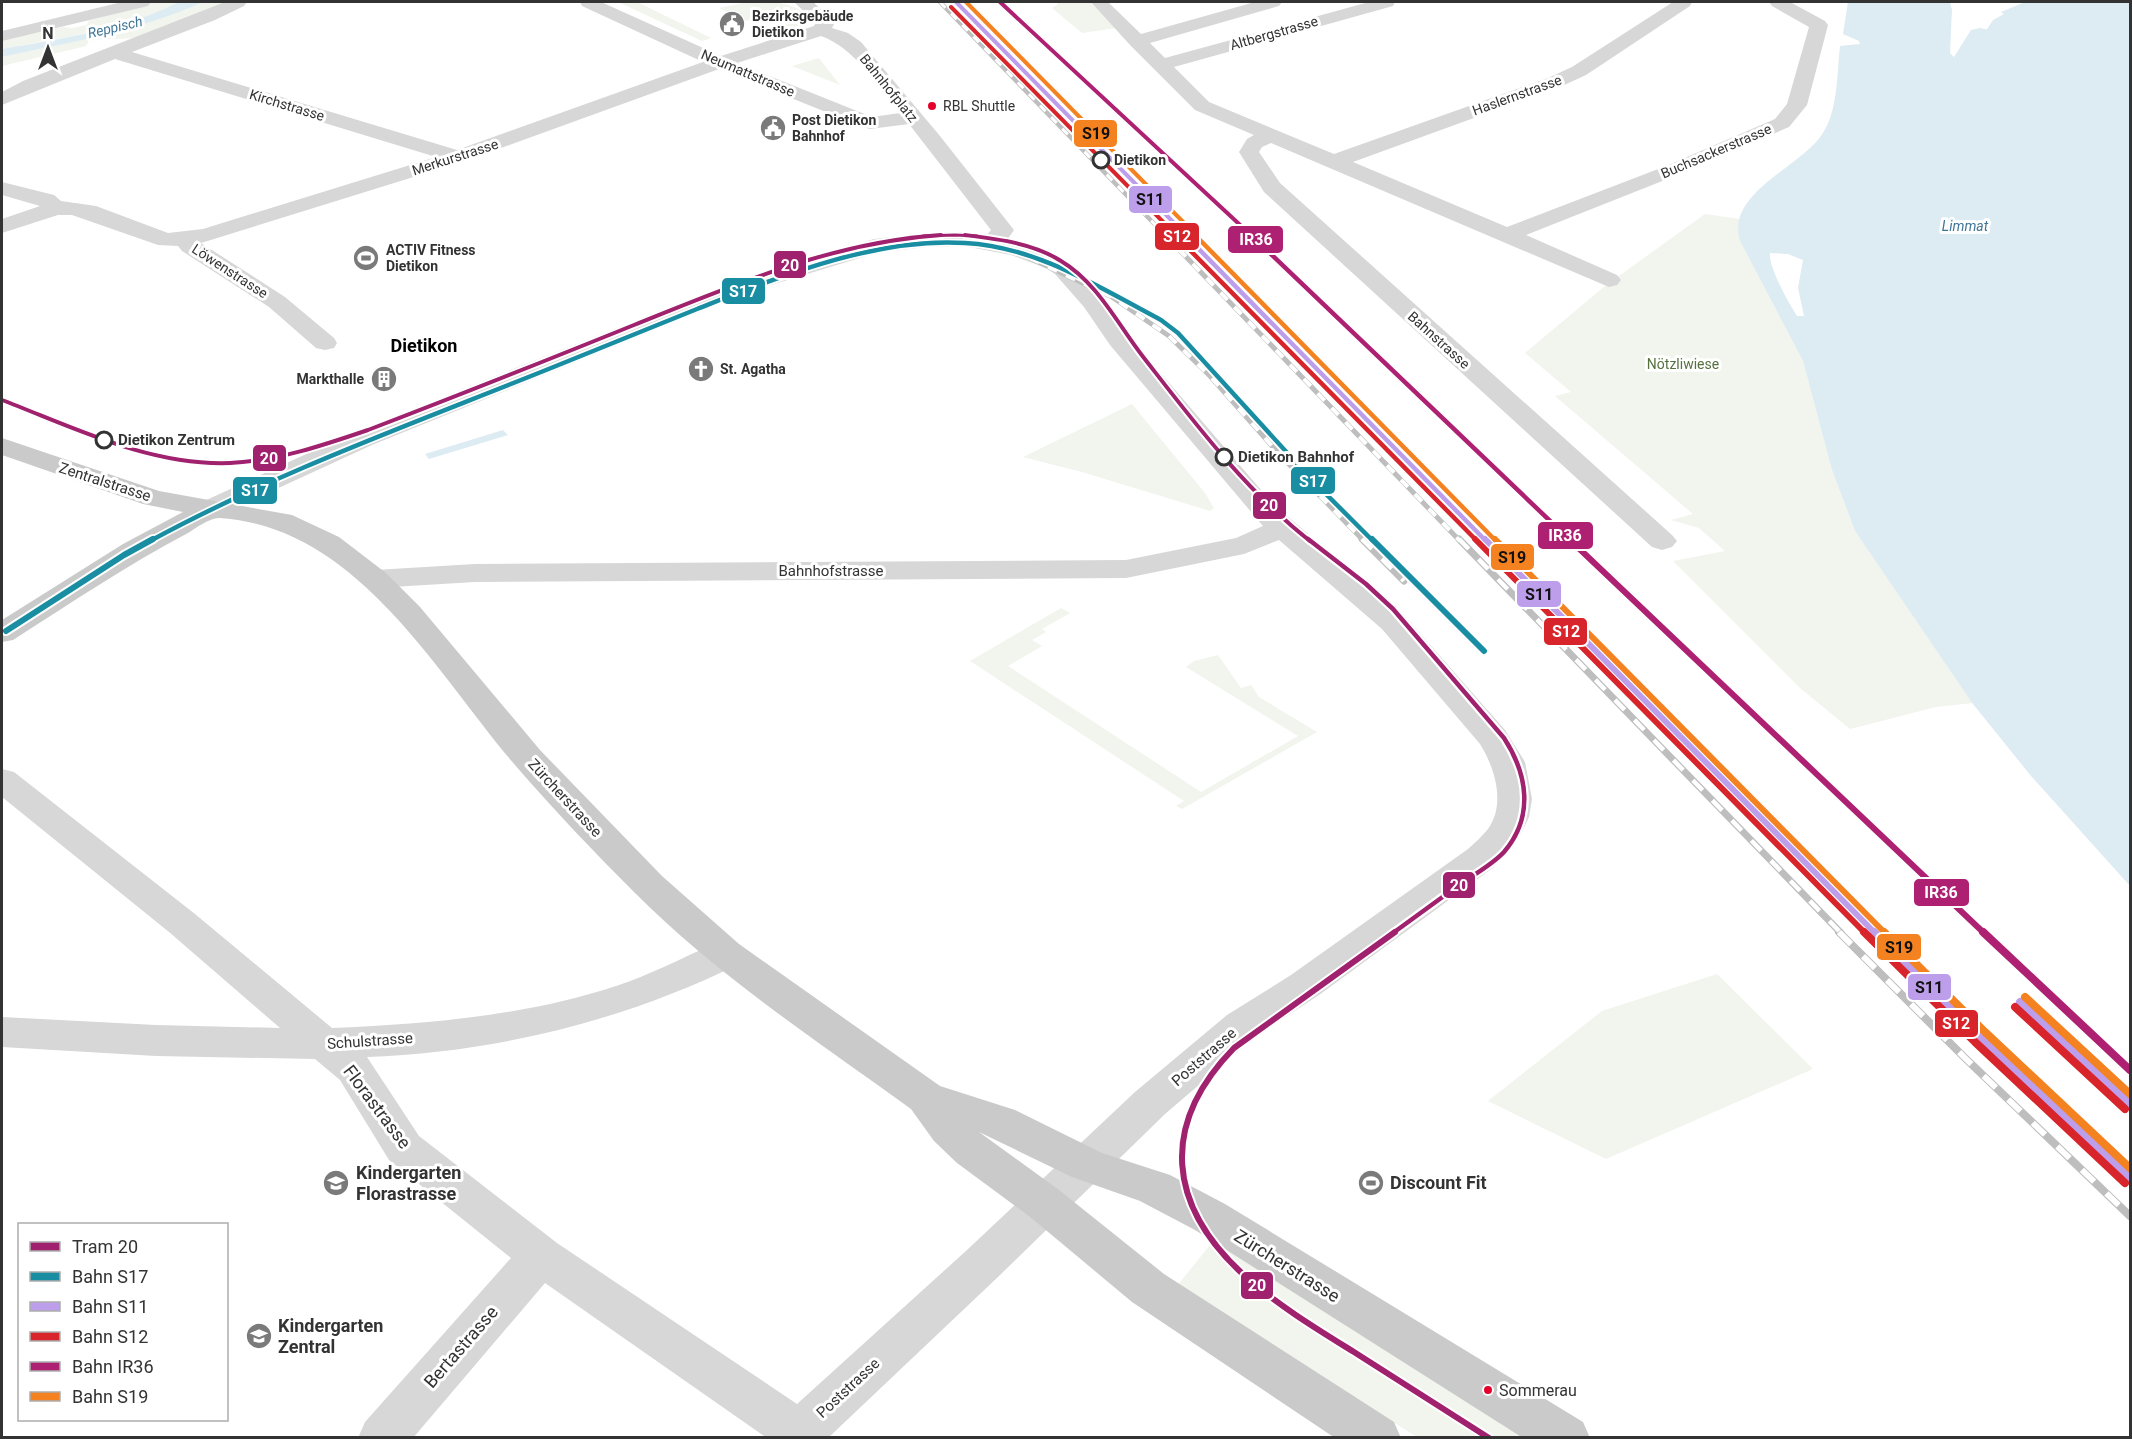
<svg xmlns="http://www.w3.org/2000/svg" width="2132" height="1439" font-family="Roboto,sans-serif">
	<style>
		.green { fill: #f1f5ed }
		.water { fill: #ddebf3; fill-rule: evenodd }
		.lines { fill: none; stroke-linecap: round; stroke-linejoin: round }
		.canal { fill: #ddebf3; fill-rule: evenodd }
		.minor { fill: #d7d7d7; fill-rule: evenodd }
		.major { fill: #cacaca; fill-rule: evenodd }
		.rail-far3-casing { stroke: #bebebe; stroke-width: 4.5 }
		.rail-far2-casing { stroke: #bebebe; stroke-width: 5 }
		.rail-far1-casing { stroke: #bebebe; stroke-width: 7 }
		.rail-casing { stroke: #bebebe; stroke-width: 8 }
		.rail-far3 { stroke: #fff; stroke-width: 3; stroke-dasharray: 8; stroke-linecap: butt }
		.rail-far2 { stroke: #fff; stroke-width: 4; stroke-dasharray: 10; stroke-linecap: butt }
		.rail-far1 { stroke: #fff; stroke-width: 4.5; stroke-dasharray: 14; stroke-linecap: butt }
		.rail { stroke: #fff; stroke-width: 6; stroke-dasharray: 17; stroke-linecap: butt }
		.rail-1-far1-casing { stroke: #fff; stroke-width: 8 }
		.rail-1-casing { stroke: #fff; stroke-width: 10 }
		.rail-2-far3-casing { stroke: #fff; stroke-width: 7 }
		.rail-2-far2-casing { stroke: #fff; stroke-width: 8 }
		.rail-2-far1-casing { stroke: #fff; stroke-width: 10 }
		.rail-2-casing { stroke: #fff; stroke-width: 12 }
		.rail-3-far3-casing { stroke: #fff; stroke-width: 7 }
		.rail-3-far2-casing { stroke: #fff; stroke-width: 8 }
		.rail-3-far1-casing { stroke: #fff; stroke-width: 10 }
		.rail-3-casing { stroke: #fff; stroke-width: 12 }
		.rail-4-far3-casing { stroke: #fff; stroke-width: 7 }
		.rail-4-far2-casing { stroke: #fff; stroke-width: 8 }
		.rail-4-far1-casing { stroke: #fff; stroke-width: 10 }
		.rail-4-casing { stroke: #fff; stroke-width: 12 }
		.rail-5-far3-casing { stroke: #fff; stroke-width: 7 }
		.rail-5-far2-casing { stroke: #fff; stroke-width: 8 }
		.rail-5-far1-casing { stroke: #fff; stroke-width: 10 }
		.rail-5-casing { stroke: #fff; stroke-width: 12 }
		.rail-1-far1 { stroke: #198ea3; stroke-width: 4.5 }
		.rail-1 { stroke: #198ea3; stroke-width: 6 }
		.rail-2-far3 { stroke: #bd9eeb; stroke-width: 4 }
		.rail-2-far2 { stroke: #bd9eeb; stroke-width: 4.5 }
		.rail-2-far1 { stroke: #bd9eeb; stroke-width: 6 }
		.rail-2 { stroke: #bd9eeb; stroke-width: 8 }
		.rail-3-far3 { stroke: #d8242b; stroke-width: 4 }
		.rail-3-far2 { stroke: #d8242b; stroke-width: 4.5 }
		.rail-3-far1 { stroke: #d8242b; stroke-width: 6 }
		.rail-3 { stroke: #d8242b; stroke-width: 8 }
		.rail-4-far3 { stroke: #ae2071; stroke-width: 4 }
		.rail-4-far2 { stroke: #ae2071; stroke-width: 4.5 }
		.rail-4-far1 { stroke: #ae2071; stroke-width: 6 }
		.rail-4 { stroke: #ae2071; stroke-width: 8 }
		.rail-5-far3 { stroke: #f58220; stroke-width: 4 }
		.rail-5-far2 { stroke: #f58220; stroke-width: 4.5 }
		.rail-5-far1 { stroke: #f58220; stroke-width: 6 }
		.rail-5 { stroke: #f58220; stroke-width: 8 }
		.tram-1-far3-casing { stroke: #fff; stroke-width: 6 }
		.tram-1-far2-casing { stroke: #fff; stroke-width: 8 }
		.tram-1-far1-casing { stroke: #fff; stroke-width: 9 }
		.tram-1-casing { stroke: #fff; stroke-width: 10 }
		.tram-1-far3 { stroke: #a0216e; stroke-width: 3 }
		.tram-1-far2 { stroke: #a0216e; stroke-width: 4 }
		.tram-1-far1 { stroke: #a0216e; stroke-width: 4.5 }
		.tram-1 { stroke: #a0216e; stroke-width: 6 }
		.bus-dot { fill: #e4002b; stroke: #fff; stroke-width: 2 }
		.stop-dot { fill: #fff; stroke: #333; stroke-width: 3 }
		.labels { text-anchor: middle; stroke-width: 6; stroke-linejoin: round; paint-order: stroke }
		.far-poi-label { font-size: 14px; font-weight: bold; fill: #333; stroke: #fff; text-anchor: start }
		.far-water-label { font-size: 14px; font-style: italic; fill: #3f7597; stroke: #fff }
		.far-street-label { font-size: 14px; fill: #333; stroke: #fff }
		.bus-label { font-size: 14px; fill: #333; stroke: #fff; text-anchor: start }
		.far-stop-label { font-size: 14px; font-weight: bold; fill: #333; stroke: #fff; text-anchor: start }
		.far-park-label { font-size: 14px; fill: #56703f; stroke: #fff }
		.stop-label { font-size: 15px; font-weight: bold; fill: #333; stroke: #fff; text-anchor: start }
		.street-label { font-size: 15px; fill: #333; stroke: #fff }
		.near-bus-label { font-size: 16px; fill: #333; stroke: #fff; text-anchor: start }
		.far-district-label { font-size: 18px; font-weight: bold; fill: #000; stroke: #fff }
		.near-street-label { font-size: 18px; fill: #333; stroke: #fff }
		.near-poi-label { font-size: 18px; font-weight: bold; fill: #333; stroke: #fff; text-anchor: start }
		.line-badge { stroke: #fff; stroke-width: 2 }
		.badge-label { font-size: 16px; text-anchor: middle; font-weight: bold; fill: #fff }
		.pale-badge-label { font-size: 16px; text-anchor: middle; font-weight: bold; fill: #111 }
	</style>
	<rect width="100%" height="100%" fill="#fff"/>
	<!-- green -->
	<path class="green" d="M154,2h25c-54,28 -118,36 -177,47v-9l61,-13 9,1 15,-3 1,-4z
		M203,2h25l-7,5c-25,9 -51,23 -76,29 -20,5 -37,1 -56,5l-3,5 -8,2 -76,18v-9c68,-15 136,-27 201,-55z
		M618,2h19l74,36 -9,3z
		M747,2c20,0 55,-2 62,20l-9,7 -20,7 -9,-4 17,-5 -23,-11 -20,5 -26,-13z
		M1055,2h38l23,26 -34,5 -30,-25 6,-4z
		M819,58l21,27 -48,-19z
		M1705,214l35,5 -2,6 2,16 63,120 29,109 23,61 118,172 -37,4 -86,22 -50,-41 -127,-127 52,-10 -26,-23 -28,-8 22,-6 -138,-118 16,-4 -46,-39 80,-67z
		M1132,404l73,89 9,15 -4,3 -128,-39 -59,-15z
		M1061,608l9,5 -28,16 4,3 -14,8 10,6 -34,20 193,126 97,-56 -112,-69 8,-6 24,-6 23,33 10,-3 8,12 58,35 -135,77 -6,-3 8,-5 -214,-140z
		M1717,974l96,95 -207,90 -118,-58 114,-90z
		M1214,1240l322,197h-119l-240,-151z"/>
	<!-- water -->
	<path class="water" d="M179,2h24c-64,29 -133,40 -201,55v-8c59,-10 124,-20 177,-47z
		M1848,2h102l2,8 -2,43 5,5 12,2 26,-40 11,-6 -3,-2 24,-10h105v884l-99,-110 -58,-72 -118,-173 -23,-61 -29,-109 -63,-120c-15,-49 62,-74 83,-108 15,-23 14,-60 17,-87l20,-2 -1,-3 -16,-7zM1770,253l18,1 15,6 -5,28 6,28h-7c-8,-12 -29,-50 -27,-63z
		M503,430l5,5 -79,24 -4,-5z"/>
	<g class="lines">
		<!-- canal -->
		<path class="canal" d="M1980,28l9,2 3,5 -12,19 3,4 -3,5 -9,2 -14,-3 -3,-5 17,-27z"/>
		<!-- minor -->
		<path class="minor" d="M122,2h29l-3,4 -146,35v-10z
			M225,2h22l-3,4 -29,14 -83,32 325,98 246,-88 -121,-56 -2,-4h21l120,54 93,-30 2,-3 -22,-21h19l22,20 -3,6 16,5 13,9 79,94 74,94 -7,10 18,4 37,14 9,6 29,33 28,38 145,169 131,111 101,115 20,32 7,37 -3,18 -8,17 -27,33 -175,128 -64,42 -90,77 -166,162 -171,162h-61l-222,-155 -132,155h-55l7,-16 146,-164 -122,-98 -49,-80 -25,-21 -159,-3 -154,-9v-30l154,8 124,3 -111,-96 -167,-135v-28l12,3 181,142 137,114c95,-4 193,-12 284,-42 33,-11 65,-27 97,-42l13,-4 13,4 6,10 -6,10c-116,57 -242,88 -372,93l52,79 138,107 240,161 170,-154 168,-158 92,-77 64,-40 177,-126c7,-6 14,-13 20,-20 18,-25 7,-61 -8,-85l-98,-115 -103,-89 -35,14 -118,24 -651,4 -100,6 -11,-3 -4,-6 4,-6 11,-3 100,-6 651,-4 110,-22 27,-12 -153,-181 -26,-38 -29,-33 -9,-6 -35,-13 -47,-9 -38,1 -50,6 -125,38 -379,154 -150,69 -10,3 -10,-3 -4,-6 4,-6 150,-69 383,-152 139,-42 52,-6 38,-1 22,4 5,-6 -82,-106 -39,5 -7,-2 -144,-58 -254,92 -264,82 84,54 49,41 3,5 -3,5 -9,2 -9,-2 -47,-41 -87,-56 -4,-5 -20,-1 -86,-30h-14l-56,18v-14l38,-13 -38,-11v-13l52,13 7,6 35,5 72,27 35,-4 233,-72 -321,-98 -113,46v-13l21,-11zM821,36c34,12 56,50 79,77l-28,4 -135,-54z
			M1091,2h17l33,32 114,-32h27l-3,4 -129,37 15,15 204,-56h26l-2,4 -219,61 35,35 125,52 214,-76 24,-11 101,-65h19l-2,4 -104,69 -24,11 -209,76 154,65 159,-61 109,-47 12,-15 22,-77 -37,-21 -3,-4h21l35,19 3,4 -21,80 -18,22 -109,47 -154,61 91,40 4,5 -4,5 -8,2 -338,-144 -9,4 -3,5 21,31 392,352 5,6 -5,6 -10,3 -10,-3 -388,-355 -25,-40 8,-13 7,-4 -59,-25 -65,-65z"/>
		<!-- major -->
		<path class="major" d="M2,438l157,53 133,24 47,22 47,36 34,34 120,143 122,126 77,68 201,142 75,24 87,43 68,22 55,29 358,218 7,16h-67l-328,-208 -55,-29 -68,-24 -93,-45 80,58 105,84 230,148 7,16h-66l-203,-136 -103,-86 -72,-53 -23,-22 -23,-32c-94,-68 -193,-133 -276,-216 -41,-41 -82,-84 -120,-128 -80,-94 -159,-239 -296,-247 -10,0 -23,10 -31,15 -61,32 -117,70 -175,107l-11,2v-22l121,-76 60,-32 -40,-8 -141,-49z"/>
		<!-- rail-far3 casing -->
		<g class="rail-far3-casing">
			<path id="rail-far3" d="M940,2l226,234
				M968,2l22,30 30,34"/>
		</g>
		<!-- rail-far2 casing -->
		<g class="rail-far2-casing">
			<path id="rail-far2" d="M1165,235l295,306
				M1030,258l82,39 57,39 41,40 70,79 84,86"/>
		</g>
		<!-- rail-far1 casing -->
		<g class="rail-far1-casing">
			<path id="rail-far1" d="M1362,539l42,42
				M1459,539l382,394"/>
		</g>
		<!-- rail casing -->
		<g class="rail-casing">
			<path id="rail" d="M1839,932l126,126 165,158"/>
		</g>
		<!-- rail-far3 -->
		<use href="#rail-far3" class="rail-far3"/>
		<!-- rail-far2 -->
		<use href="#rail-far2" class="rail-far2"/>
		<!-- rail-far1 -->
		<use href="#rail-far1" class="rail-far1"/>
		<!-- rail -->
		<use href="#rail" class="rail"/>
		<!-- rail-1-far1 casing -->
		<g class="rail-1-far1-casing">
			<path id="rail-1-far1" d="M150,541c129,-70 270,-120 406,-175 47,-19 94,-38 141,-57 82,-32 179,-72 268,-66 73,4 133,44 196,77l17,13 133,146 62,62"/>
		</g>
		<!-- rail-1 casing -->
		<g class="rail-1-casing">
			<path id="rail-1" d="M1372,539l112,112
				M6,631l118,-76 29,-16"/>
		</g>
		<!-- rail-2-far3 casing -->
		<g class="rail-2-far3-casing">
			<path id="rail-2-far3" d="M956,2l231,234"/>
		</g>
		<!-- rail-2-far2 casing -->
		<g class="rail-2-far2-casing">
			<path id="rail-2-far2" d="M1185,235l301,306"/>
		</g>
		<!-- rail-2-far1 casing -->
		<g class="rail-2-far1-casing">
			<path id="rail-2-far1" d="M1485,539l390,394"/>
		</g>
		<!-- rail-2 casing -->
		<g class="rail-2-casing">
			<path id="rail-2" d="M1874,932l106,105 150,141
				M2020,1002l110,102"/>
		</g>
		<!-- rail-3-far3 casing -->
		<g class="rail-3-far3-casing">
			<path id="rail-3-far3" d="M951,7l226,229"/>
		</g>
		<!-- rail-3-far2 casing -->
		<g class="rail-3-far2-casing">
			<path id="rail-3-far2" d="M1175,235l302,306"/>
		</g>
		<!-- rail-3-far1 casing -->
		<g class="rail-3-far1-casing">
			<path id="rail-3-far1" d="M1475,539l390,394"/>
		</g>
		<!-- rail-3 casing -->
		<g class="rail-3-casing">
			<path id="rail-3" d="M1864,932l111,110 150,141
				M2015,1007l110,102"/>
		</g>
		<!-- rail-4-far3 casing -->
		<g class="rail-4-far3-casing">
			<path id="rail-4-far3" d="M1000,2l252,234"/>
		</g>
		<!-- rail-4-far2 casing -->
		<g class="rail-4-far2-casing">
			<path id="rail-4-far2" d="M1251,235l320,306"/>
		</g>
		<!-- rail-4-far1 casing -->
		<g class="rail-4-far1-casing">
			<path id="rail-4-far1" d="M1569,539l415,394"/>
		</g>
		<!-- rail-4 casing -->
		<g class="rail-4-casing">
			<path id="rail-4" d="M1983,932l147,138"/>
		</g>
		<!-- rail-5-far3 casing -->
		<g class="rail-5-far3-casing">
			<path id="rail-5-far3" d="M966,2l231,234"/>
		</g>
		<!-- rail-5-far2 casing -->
		<g class="rail-5-far2-casing">
			<path id="rail-5-far2" d="M1195,235l301,306"/>
		</g>
		<!-- rail-5-far1 casing -->
		<g class="rail-5-far1-casing">
			<path id="rail-5-far1" d="M1495,539l390,394"/>
		</g>
		<!-- rail-5 casing -->
		<g class="rail-5-casing">
			<path id="rail-5" d="M1884,932l101,100 145,136
				M2025,997l105,97"/>
		</g>
		<!-- rail-1-far1 -->
		<use href="#rail-1-far1" class="rail-1-far1"/>
		<!-- rail-1 -->
		<use href="#rail-1" class="rail-1"/>
		<!-- rail-2-far3 -->
		<use href="#rail-2-far3" class="rail-2-far3"/>
		<!-- rail-2-far2 -->
		<use href="#rail-2-far2" class="rail-2-far2"/>
		<!-- rail-2-far1 -->
		<use href="#rail-2-far1" class="rail-2-far1"/>
		<!-- rail-2 -->
		<use href="#rail-2" class="rail-2"/>
		<!-- rail-3-far3 -->
		<use href="#rail-3-far3" class="rail-3-far3"/>
		<!-- rail-3-far2 -->
		<use href="#rail-3-far2" class="rail-3-far2"/>
		<!-- rail-3-far1 -->
		<use href="#rail-3-far1" class="rail-3-far1"/>
		<!-- rail-3 -->
		<use href="#rail-3" class="rail-3"/>
		<!-- rail-4-far3 -->
		<use href="#rail-4-far3" class="rail-4-far3"/>
		<!-- rail-4-far2 -->
		<use href="#rail-4-far2" class="rail-4-far2"/>
		<!-- rail-4-far1 -->
		<use href="#rail-4-far1" class="rail-4-far1"/>
		<!-- rail-4 -->
		<use href="#rail-4" class="rail-4"/>
		<!-- rail-5-far3 -->
		<use href="#rail-5-far3" class="rail-5-far3"/>
		<!-- rail-5-far2 -->
		<use href="#rail-5-far2" class="rail-5-far2"/>
		<!-- rail-5-far1 -->
		<use href="#rail-5-far1" class="rail-5-far1"/>
		<!-- rail-5 -->
		<use href="#rail-5" class="rail-5"/>
		<!-- tram-1-far3 casing -->
		<g class="tram-1-far3-casing">
			<path id="tram-1-far3" d="M923,236l32,-1 22,1"/>
		</g>
		<!-- tram-1-far2 casing -->
		<g class="tram-1-far2-casing">
			<path id="tram-1-far2" d="M965,235c32,4 68,8 96,26 37,22 57,64 83,97 50,64 101,132 166,183
				M2,400c73,28 148,66 228,63 47,-2 94,-18 138,-33 89,-34 177,-69 266,-105 100,-40 198,-83 307,-90"/>
		</g>
		<!-- tram-1-far1 casing -->
		<g class="tram-1-far1-casing">
			<path id="tram-1-far1" d="M1308,539l58,45 27,25 111,129c24,37 30,79 0,114 -12,13 -31,23 -45,33 -22,16 -44,32 -66,48"/>
		</g>
		<!-- tram-1 casing -->
		<g class="tram-1-casing">
			<path id="tram-1" d="M1395,932l-161,116c-75,77 -67,158 12,229 33,29 71,52 108,75 45,29 90,57 135,86"/>
		</g>
		<!-- tram-1-far3 -->
		<use href="#tram-1-far3" class="tram-1-far3"/>
		<!-- tram-1-far2 -->
		<use href="#tram-1-far2" class="tram-1-far2"/>
		<!-- tram-1-far1 -->
		<use href="#tram-1-far1" class="tram-1-far1"/>
		<!-- tram-1 -->
		<use href="#tram-1" class="tram-1"/>
	</g>
	<!-- icons -->
	<defs>
		<g id="civic-disc" transform="scale(1.35)"><circle r="9.5" fill="#7a7a7a" stroke="#fff"/><path d="M-.6-6.5H3V-4.5H.6V-3L4-1V1h2V6H-6V1h2V-1L-.6-3ZM-1.2 2.5V6h2.4V2.5Z" fill="#fff"/></g>
		<g id="stadium-disc" transform="scale(1.35)"><circle r="9.5" fill="#7a7a7a" stroke="#fff"/><path d="M0-5a6.5 5 0 1 0 0 10a6.5 5 0 1 0 0-10ZM-3.5-1.8h7v3.6h-7Z" fill="#fff"/></g>
		<g id="church-disc" transform="scale(1.35)"><circle r="9.5" fill="#7a7a7a" stroke="#fff"/><path d="M-1.2-6h2.4v3.5h3.3v2.4h-3.3V6h-2.4V-.1h-3.3v-2.4h3.3Z" fill="#fff"/></g>
		<g id="building-disc" transform="scale(1.35)"><circle r="9.5" fill="#7a7a7a" stroke="#fff"/><path d="M-4-6H4V6H1V3H-1V6H-4ZM-2.5-4.3h1.7v1.8h-1.7ZM.8-4.3h1.7v1.8H.8ZM-2.5-1h1.7V.8h-1.7ZM.8-1h1.7V.8H.8Z" fill="#fff"/></g>
		<g id="school-disc" transform="scale(1.35)"><circle r="9.5" fill="#7a7a7a" stroke="#fff"/><path d="M0-5L7-2L0 1L-7-2ZM-4 1L0 2.5L4 1V4Q0 6-4 4Z" fill="#fff"/></g>
	</defs>
	<g fill-rule="evenodd">
		<use href="#civic-disc" x="732" y="24"/>
		<use href="#civic-disc" x="773" y="128"/>
		<use href="#stadium-disc" x="366" y="258"/>
		<use href="#church-disc" x="701" y="369"/>
		<use href="#building-disc" x="384" y="379"/>
		<use href="#school-disc" x="336" y="1183"/>
		<use href="#stadium-disc" x="1371" y="1183"/>
		<use href="#school-disc" x="259" y="1336"/>
	</g>
	<!-- markers -->
	<g class="bus-dot">
		<circle cx="932" cy="106" r="5"/>
		<circle cx="1488" cy="1390" r="5"/>
	</g>
	<g class="stop-dot">
		<circle cx="1101" cy="160" r="8"/>
		<circle cx="104" cy="440" r="8"/>
		<circle cx="1224" cy="457" r="8"/>
	</g>
	<g class="labels">
		<!-- far-poi labels -->
		<g class="far-poi-label">
			<text x="752" y="21">Bezirksgebäude<tspan x="752" dy="16">Dietikon</tspan></text>
			<text x="792" y="125">Post Dietikon<tspan x="792" dy="16">Bahnhof</tspan></text>
			<text x="386" y="255">ACTIV Fitness<tspan x="386" dy="16">Dietikon</tspan></text>
			<text x="720" y="374">St. Agatha</text>
			<text x="364" y="384" text-anchor="end">Markthalle</text>
		</g>
		<!-- far-water labels -->
		<g class="far-water-label">
			<text transform="translate(115 27) rotate(-13)" y="5">Reppisch</text>
			<text x="1965" y="231">Limmat</text>
		</g>
		<!-- far-street labels -->
		<g class="far-street-label">
			<text transform="translate(1274 33) rotate(-16)" y="5">Altbergstrasse</text>
			<text transform="translate(748 73) rotate(23)" y="5">Neumattstrasse</text>
			<text transform="translate(889 88) rotate(51)" y="5">Bahnhofplatz</text>
			<text transform="translate(1517 95) rotate(-20)" y="5">Haslernstrasse</text>
			<text transform="translate(287 105) rotate(17)" y="5">Kirchstrasse</text>
			<text transform="translate(1716 151) rotate(-23)" y="5">Buchsackerstrasse</text>
			<text transform="translate(455 157) rotate(-18)" y="5">Merkurstrasse</text>
			<text transform="translate(230 271) rotate(33)" y="5">Löwenstrasse</text>
			<text transform="translate(1439 340) rotate(42)" y="5">Bahnstrasse</text>
		</g>
		<!-- bus labels -->
		<g class="bus-label">
			<text x="943" y="111">RBL Shuttle</text>
		</g>
		<!-- far-stop labels -->
		<g class="far-stop-label">
			<text x="1114" y="165">Dietikon</text>
		</g>
		<!-- far-park labels -->
		<g class="far-park-label">
			<text x="1683" y="369">Nötzliwiese</text>
		</g>
		<!-- stop labels -->
		<g class="stop-label">
			<text x="118" y="445">Dietikon Zentrum</text>
			<text x="1238" y="462">Dietikon Bahnhof</text>
		</g>
		<!-- street labels -->
		<g class="street-label">
			<text transform="translate(105 482) rotate(18)" y="5">Zentralstrasse</text>
			<text x="831" y="576">Bahnhofstrasse</text>
			<text transform="translate(565 798) rotate(47)" y="5">Zürcherstrasse</text>
			<text transform="translate(370 1041) rotate(-4)" y="5">Schulstrasse</text>
			<text transform="translate(1204 1057) rotate(-41)" y="5">Poststrasse</text>
			<text transform="translate(848 1388) rotate(-43)" y="5">Poststrasse</text>
		</g>
		<!-- near-bus labels -->
		<g class="near-bus-label">
			<text x="1499" y="1396">Sommerau</text>
		</g>
		<!-- far-district labels -->
		<g class="far-district-label">
			<text x="424" y="352">Dietikon</text>
		</g>
		<!-- near-street labels -->
		<g class="near-street-label">
			<text transform="translate(377 1107) rotate(53)" y="6">Florastrasse</text>
			<text transform="translate(1287 1266) rotate(32)" y="6">Zürcherstrasse</text>
			<text transform="translate(461 1347) rotate(-49)" y="6">Bertastrasse</text>
		</g>
		<!-- near-poi labels -->
		<g class="near-poi-label">
			<text x="356" y="1179">Kindergarten<tspan x="356" dy="21">Florastrasse</tspan></text>
			<text x="1390" y="1189">Discount Fit</text>
			<text x="278" y="1332">Kindergarten<tspan x="278" dy="21">Zentral</tspan></text>
		</g>
	</g>
	<g class="line-badge">
		<rect x="1073" y="119" width="45" height="29" rx="6" fill="#f58220"/>
		<rect x="1128" y="185" width="45" height="29" rx="6" fill="#bd9eeb"/>
		<rect x="1154" y="222" width="46" height="29" rx="6" fill="#d8242b"/>
		<rect x="1227" y="225" width="57" height="29" rx="6" fill="#ae2071"/>
		<rect x="773" y="250" width="34" height="29" rx="6" fill="#a0216e"/>
		<rect x="721" y="277" width="45" height="28" rx="6" fill="#198ea3"/>
		<rect x="252" y="444" width="35" height="28" rx="6" fill="#a0216e"/>
		<rect x="1290" y="466" width="46" height="29" rx="6" fill="#198ea3"/>
		<rect x="232" y="476" width="46" height="29" rx="6" fill="#198ea3"/>
		<rect x="1252" y="491" width="35" height="29" rx="6" fill="#a0216e"/>
		<rect x="1537" y="521" width="57" height="29" rx="6" fill="#ae2071"/>
		<rect x="1490" y="543" width="45" height="28" rx="6" fill="#f58220"/>
		<rect x="1516" y="580" width="46" height="28" rx="6" fill="#bd9eeb"/>
		<rect x="1543" y="617" width="45" height="29" rx="6" fill="#d8242b"/>
		<rect x="1442" y="871" width="34" height="28" rx="6" fill="#a0216e"/>
		<rect x="1913" y="878" width="57" height="29" rx="6" fill="#ae2071"/>
		<rect x="1876" y="933" width="46" height="28" rx="6" fill="#f58220"/>
		<rect x="1907" y="973" width="45" height="28" rx="6" fill="#bd9eeb"/>
		<rect x="1934" y="1009" width="45" height="29" rx="6" fill="#d8242b"/>
		<rect x="1240" y="1271" width="34" height="29" rx="6" fill="#a0216e"/>
	</g>
	<g class="badge-label">
		<text x="1177" y="242">S12</text>
		<text x="1256" y="245">IR36</text>
		<text x="790" y="271">20</text>
		<text x="743" y="297">S17</text>
		<text x="269" y="464">20</text>
		<text x="1313" y="487">S17</text>
		<text x="255" y="496">S17</text>
		<text x="1269" y="511">20</text>
		<text x="1565" y="541">IR36</text>
		<text x="1566" y="637">S12</text>
		<text x="1459" y="891">20</text>
		<text x="1941" y="898">IR36</text>
		<text x="1956" y="1029">S12</text>
		<text x="1257" y="1291">20</text>
	</g>
	<g class="pale-badge-label">
		<text x="1096" y="139">S19</text>
		<text x="1150" y="205">S11</text>
		<text x="1512" y="563">S19</text>
		<text x="1539" y="600">S11</text>
		<text x="1899" y="953">S19</text>
		<text x="1929" y="993">S11</text>
	</g>
	<!-- border -->
	<rect width="2132" height="1439" fill="none" stroke="#333333" stroke-width="6"/>
	<!-- legend -->
	<rect x="18" y="1223" width="210" height="198" fill="#ffffff" stroke="#adadad" stroke-width="1.5"/>
	<rect x="30" y="1242" width="30" height="9" fill="#a0216e" stroke="#adadad" stroke-width="1.5"/>
	<text x="72" y="1253" font-size="18" fill="#333333">Tram 20</text>
	<rect x="30" y="1272" width="30" height="9" fill="#198ea3" stroke="#adadad" stroke-width="1.5"/>
	<text x="72" y="1283" font-size="18" fill="#333333">Bahn S17</text>
	<rect x="30" y="1302" width="30" height="9" fill="#bd9eeb" stroke="#adadad" stroke-width="1.5"/>
	<text x="72" y="1313" font-size="18" fill="#333333">Bahn S11</text>
	<rect x="30" y="1332" width="30" height="9" fill="#d8242b" stroke="#adadad" stroke-width="1.5"/>
	<text x="72" y="1343" font-size="18" fill="#333333">Bahn S12</text>
	<rect x="30" y="1362" width="30" height="9" fill="#ae2071" stroke="#adadad" stroke-width="1.5"/>
	<text x="72" y="1373" font-size="18" fill="#333333">Bahn IR36</text>
	<rect x="30" y="1392" width="30" height="9" fill="#f58220" stroke="#adadad" stroke-width="1.5"/>
	<text x="72" y="1403" font-size="18" fill="#333333">Bahn S19</text>
	<!-- north arrow -->
	<g transform="translate(48 48)" stroke="#ffffff" stroke-width="4.5" paint-order="stroke">
	<path d="M0-4.5L10 22L0 15L-10 22Z" fill="#333333"/>
	<text y="-9" font-size="16" font-weight="bold" text-anchor="middle" fill="#333333">N</text>
	</g>
</svg>
